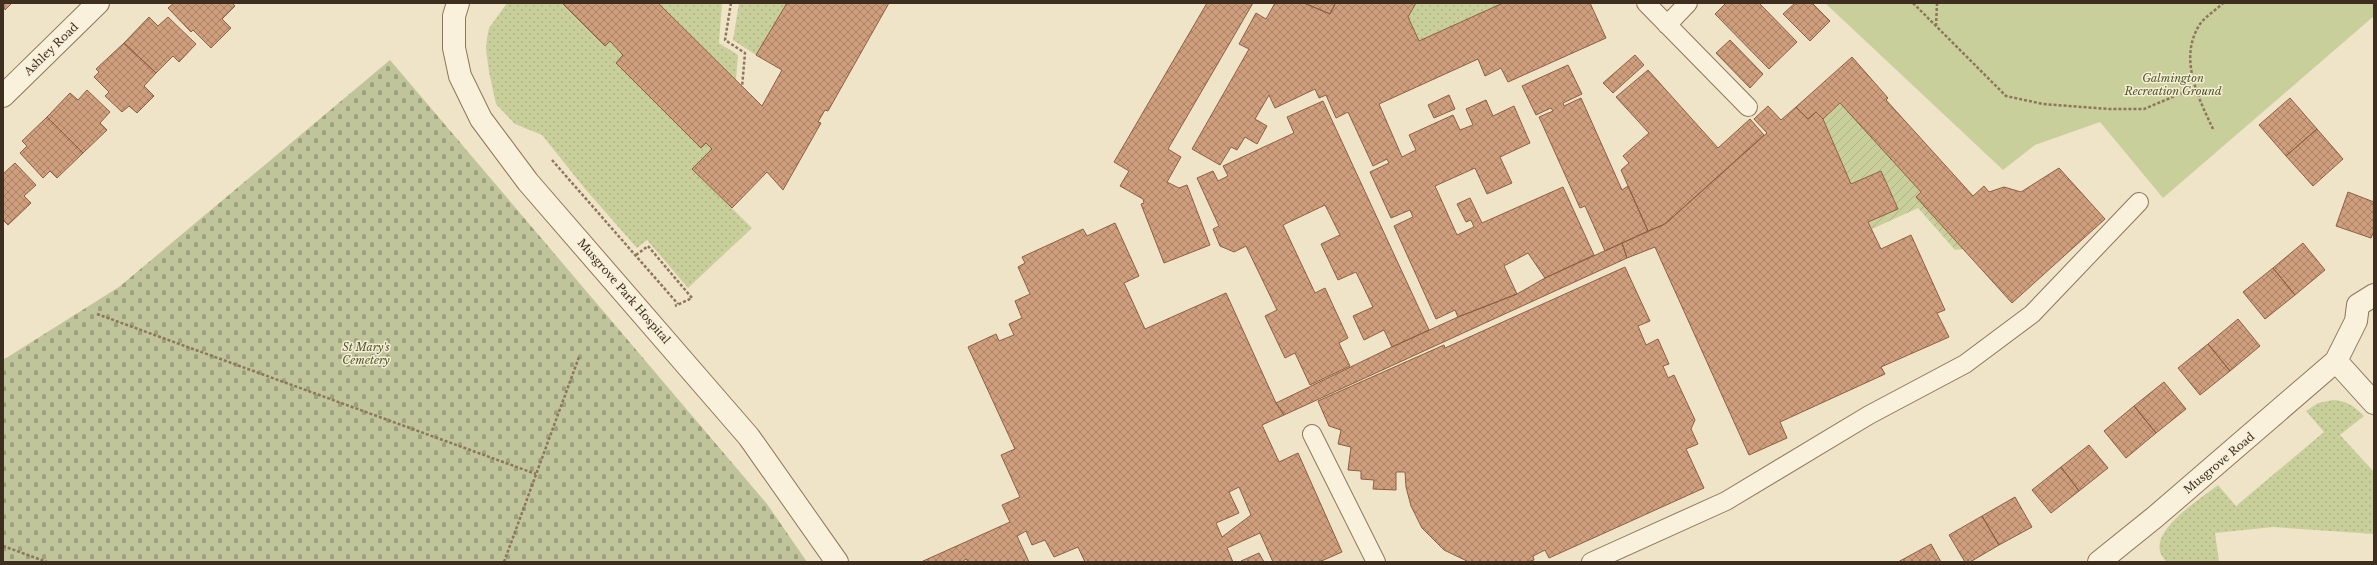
<svg xmlns="http://www.w3.org/2000/svg" width="2377" height="565" font-family="'Libre Baskerville',serif">
	<style>
		.grass { fill: url(#grass-dots) }
		.cemetery { fill: url(#cemetery-stones) }
		.park { fill: #c9cf9b }
		.garden { fill: url(#garden-furrows) }
		.building { fill: url(#building-cross-hatch); stroke: #8d5f41; fill-rule: evenodd }
		.lines { fill: none; stroke-linecap: round; stroke-linejoin: round }
		.service-casing { stroke: #8d765c; stroke-width: 20 }
		.minor-casing { stroke: #8d765c; stroke-width: 24 }
		.tertiary-casing { stroke: #8d765c; stroke-width: 24 }
		.path { stroke: #8d765c; stroke-width: 2.5; stroke-dasharray: 3 2; stroke-linecap: butt }
		.service { stroke: #faf1dc; stroke-width: 18 }
		.minor { stroke: #faf1dc; stroke-width: 22 }
		.tertiary { stroke: #faf1dc; stroke-width: 22 }
		.labels { text-anchor: middle; stroke-width: 3; stroke-linejoin: round; paint-order: stroke }
		.street-label { font-size: 11px; fill: #3d2e20; stroke: #f7eed8 }
		.park-label { font-size: 11px; font-style: italic; fill: #4d5a26; stroke: #f7eed8 }
	</style>
	<defs>
		<pattern id="grass-dots" width="8" height="8" patternUnits="userSpaceOnUse"><rect width="8" height="8" fill="#c9cf9b"/><path d="M2 2h.1M6 6h.1" fill="none" stroke="#aeb285" stroke-width="1.8" stroke-linecap="round"/></pattern>
		<pattern id="cemetery-stones" width="16" height="16" patternUnits="userSpaceOnUse"><rect width="16" height="16" fill="#bfc49a"/><path d="M2 7V4a2 2 0 0 1 4 0v3zM10 15v-3a2 2 0 0 1 4 0v3z" fill="#9ca07d"/></pattern>
		<pattern id="garden-furrows" width="10" height="10" patternUnits="userSpaceOnUse"><rect width="10" height="10" fill="#c9cf9b"/><path d="M-1 1l2-2M0 10L10 0M9 11l2-2" fill="none" stroke="#aeb285"/></pattern>
		<pattern id="building-cross-hatch" width="8" height="8" patternUnits="userSpaceOnUse"><rect width="8" height="8" fill="#cf9f7d"/><path d="M0 0l8 8M0 8l8-8" fill="none" stroke="#a98266"/></pattern>
	</defs>
	<rect width="100%" height="100%" fill="#f0e4c8"/>
	<!-- grass -->
	<path class="grass" d="M507,3h55l48,38 13,14 -7,8 85,84 5,-4 6,6 -20,20 60,59 -64,60 -41,-48 -10,8 -51,-58 -44,-55 -27,-11 -19,-20 -7,-32 -3,-23 1,-11 2,-10z
		M658,3h64l-3,40 19,12 -2,25z
		M739,3h48l-31,52 -23,-15z
		M1416,3h87l-84,38 -11,-24z
		M2333,400c14,1 21,6 31,16l-24,19 34,37v62l-101,-7 -58,6 4,28 -52,1c-29,-26 34,-63 51,-77l18,21 88,-74 -18,-21 12,-8z"/>
	<!-- cemetery -->
	<path class="cemetery" d="M390,60l377,444 40,58h-804v-202l116,-73z"/>
	<!-- park -->
	<path class="park" d="M1825,3h549v13l-211,182 -63,-76 -65,23 -32,25z"/>
	<!-- garden -->
	<path class="garden" d="M1840,103l81,89 -5,5 47,52 -8,1 -37,-42 -46,21 -4,-7 30,-14 -17,-37 -30,13 -28,-65z"/>
	<!-- building -->
	<path class="building" d="M3,3h9l-7,7z
		M174,3h58l3,3 -13,13 9,9 -20,20 -18,-18 -2,2 -23,-24z
		M562,3h96l104,103 20,-36 -26,-15 31,-52h102l-61,108 -3,-1 -7,12 3,1 -38,67 -16,-18 -35,36 -40,-39 20,-20 -6,-6 -5,5 -85,-85 7,-8 -13,-14 -5,5z
		M1207,3h46l-85,146 13,8 -14,25 12,6 8,-3 23,60 -46,18 -23,-59 3,-1 -1,-4 -23,-13 9,-15 -15,-9z
		M1275,3h29l26,11 5,-10 -1,-1h82l-8,14 11,24 84,-38h87l16,35 -98,44 -7,-14 -16,8 -7,-17 -99,45 23,53 14,-7 -7,-15 44,-20 7,15 13,-5 -7,-16 20,-9 7,16 21,-10 16,37 -30,14 12,26 -25,11 -12,-26 -40,18 22,49 17,-8 -3,-7 -5,2 -9,-18 13,-6 12,25 81,-36 31,68 -49,23 -17,-25 -24,13 13,28 -59,23 -3,-7 -19,9 -42,-93 19,-9 -3,-7 -19,8 -21,-46 19,-9 -2,-4 -14,7 -25,-54 -12,6 -10,-23 -7,3 -4,-9 -40,19 -6,-13 -14,24 12,7 -10,18 -12,-7 -8,13 -6,-3 -11,18 -28,-16 57,-100 -10,-5 17,-31 10,6z
		M1304,3h30l1,1 -5,10z
		M1726,3h33l38,39 -28,27 -54,-55z
		M1795,3h17l18,18 -20,20 -27,-27z
		M149,17l9,9 10,-9 28,27 -17,18 -6,-6 -17,17 -32,-30z
		M1730,40l33,34 -13,14 -34,-35z
		M124,43l32,30 -12,13 10,10 -17,17 -8,-7 -7,6 -17,-16 4,-4 -15,-15 5,-5 -3,-3z
		M1635,55l9,10 -31,28 -10,-10z
		M1852,57l36,41 -2,2 87,96 11,-10 5,6 15,-5 17,5 38,-24 46,51 -93,84 -96,-106 5,-5 -81,-89 -17,16 -7,-7 -8,7 -12,-12z
		M1568,65l14,29 -19,9 1,3 17,-8 41,92 6,-4 20,45 -43,20 -20,-45 -5,2 -41,-91 14,-6 -2,-3 -15,7 -14,-29z
		M1648,70l70,78 32,-29 14,16 -99,89 -17,7 -27,-61 8,-7 -6,-7 26,-23 -33,-36z
		M87,90l23,22 -10,11 7,7 -24,23 -36,-36 23,-24 8,7z
		M1449,95l6,14 -21,9 -6,-13z
		M2290,98l27,31 -31,27 -27,-31z
		M1323,101l106,229 -37,17 -8,-17 -20,10 -11,-24 20,-9 -17,-35 -18,8 -17,-36 19,-9 -15,-30 -42,20 32,68 10,-5 23,50 -9,5 11,23 -40,19 -15,-32 -10,5 -20,-42 12,-6 -31,-64 -12,6 -14,-6 -7,-17 6,-3 -22,-48 16,-7 5,10 10,-5 -5,-10 71,-33 -7,-16z
		M1768,106l13,14 15,-13 12,12 8,-7 7,7 28,65 30,-13 17,38 -30,13 13,27 30,-14 34,75 -8,3 12,24 -68,30 4,7 -105,48 7,16 -38,17 -94,-208 -28,11 -5,-15 43,-19 102,-91 -13,-14z
		M47,117l36,36 -26,25 -7,-7 -7,7 -23,-25 7,-7 -5,-5z
		M2317,129l26,30 -30,27 -27,-30z
		M15,163l21,22 -12,11 7,7 -23,22 -5,-5v-46z
		M2348,192l26,10v29l-3,7 -35,-12z
		M1115,223l24,53 -15,7 21,46 81,-36 50,110 8,12 -22,10 17,37 19,-9 44,99 -23,10h-46l-13,-29 -33,15 6,14h-148l-7,-15 -24,10 -9,-17 -13,5 -6,-14 -9,5 12,26h-61l-2,-3 -4,3h-41l89,-40 -8,-17 18,-8 -19,-42 14,-6 -47,-102 28,-13 3,7 15,-6 -5,-11 13,-6 -7,-17 15,-7 -12,-27 7,-4 -3,-6 61,-28 4,7zM1239,487l12,28 -29,22 -6,-14 23,-10 -10,-21z
		M1622,243l5,15 -343,157 -8,-12 116,-56 66,-30 59,-23 28,-16z
		M2303,243l22,27 -30,25 -22,-27z
		M1625,267l25,54 -12,5 8,19 12,-6 11,25 -6,2 5,12 6,-3 21,45 -4,9 7,15 -12,5 18,39 -155,70 -4,-8 -12,6 1,4 -7,2h-58l-25,-12 -22,-22 -11,-22 -5,-19 -1,-15h-9v18l-23,-1 1,-9 -13,-1v-8l-13,-1 3,-23 -13,-3 3,-14 -12,-4 -11,-25 126,-56 1,3z
		M2273,268l22,27 -30,24 -22,-27z
		M2238,319l22,27 -30,25 -22,-27z
		M2208,344l22,27 -30,24 -22,-27z
		M2164,382l22,27 -30,24 -22,-27z
		M2134,406l22,27 -30,25 -22,-27z
		M2089,445l19,23 -29,23 -18,-24z
		M2061,467l18,24 -28,22 -19,-23z
		M2015,497l17,30 -33,18 -17,-29z
		M1982,516l17,29 -29,17h-5l-16,-27z
		M1931,544l10,18h-43z
		M1259,553l5,9h-22l-1,-1z"/>
	<g class="lines">
		<!-- service casing -->
		<g class="service-casing">
			<path id="service" d="M1646,3l102,104
				M1667,25l21,-22
				M1312,434l64,128
				M1591,562l135,-61 143,-86 96,-51 67,-50 107,-112"/>
		</g>
		<!-- minor casing -->
		<g class="minor-casing">
			<path id="minor" d="M3,96l95,-93
				M2374,295l-16,10 -2,16 -20,40 38,42
				M2099,562l56,-45 181,-156"/>
		</g>
		<!-- tertiary casing -->
		<g class="tertiary-casing">
			<path id="tertiary" d="M458,3l-4,13v32l6,28 21,43 47,63 221,255 88,125"/>
		</g>
		<!-- path -->
		<path class="path" d="M731,3l-6,37 20,13 -3,34
			M1913,3l93,93 37,8 66,5h35l50,-21
			M1936,26l1,-23
			M2213,129c-15,-32 -35,-71 -13,-105 6,-8 16,-14 23,-21
			M552,160l126,144
			M636,255l12,-9 44,52 -17,8
			M97,314l439,160
			M3,546l44,16
			M504,562l75,-205"/>
		<!-- service -->
		<use href="#service" class="service"/>
		<!-- minor -->
		<use href="#minor" class="minor"/>
		<!-- tertiary -->
		<use href="#tertiary" class="tertiary"/>
	</g>
	<g class="labels">
		<!-- street labels -->
		<g class="street-label">
			<text transform="translate(51 49) rotate(-44)" y="4">Ashley Road</text>
			<text transform="translate(624 291) rotate(49)" y="4">Musgrove Park Hospital</text>
			<text transform="translate(2219 463) rotate(-40)" y="4">Musgrove Road</text>
		</g>
		<!-- park labels -->
		<g class="park-label">
			<text x="2173" y="82">Galmington<tspan x="2173" dy="13">Recreation Ground</tspan></text>
			<text x="366" y="351">St Mary's<tspan x="366" dy="13">Cemetery</tspan></text>
		</g>
	</g>
	<!-- border -->
	<rect width="2377" height="565" fill="none" stroke="#3d2e20" stroke-width="8"/>
</svg>
